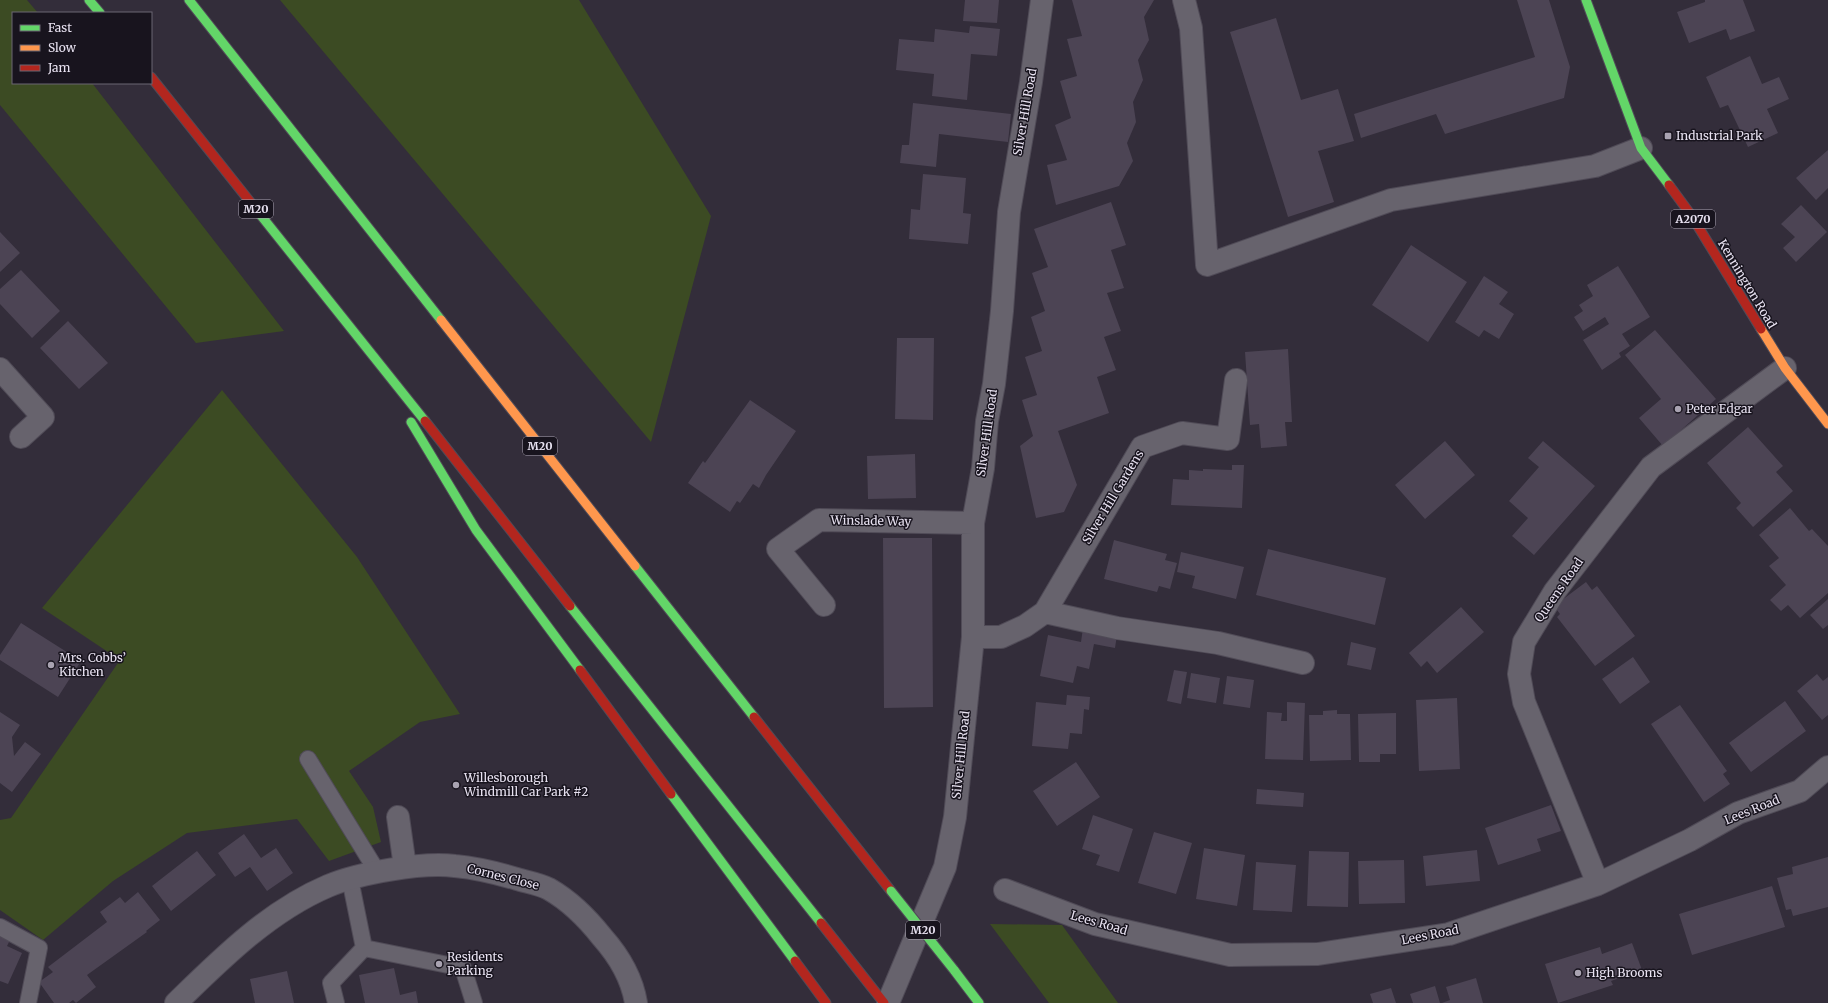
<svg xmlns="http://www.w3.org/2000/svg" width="1828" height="1003" font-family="Merriweather,serif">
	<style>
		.green { fill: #3c4b23 }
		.building { fill: #4c4454 }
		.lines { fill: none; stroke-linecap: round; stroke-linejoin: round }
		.lane-casing { stroke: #504b57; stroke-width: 18 }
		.street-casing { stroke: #504b57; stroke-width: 24 }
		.fast-casing { stroke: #504b57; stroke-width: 11 }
		.slow-casing { stroke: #504b57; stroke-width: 11 }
		.jam-casing { stroke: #504b57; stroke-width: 11 }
		.lane { stroke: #67636d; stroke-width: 16 }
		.street { stroke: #67636d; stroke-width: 22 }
		.fast { stroke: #63d668; stroke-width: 9 }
		.slow { stroke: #ff974d; stroke-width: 9 }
		.jam { stroke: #b3261e; stroke-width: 9 }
		.fast-bridge-casing { stroke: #504b57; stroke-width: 11; stroke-linecap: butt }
		.fast-bridge { stroke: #63d668; stroke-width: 9 }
		.poi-dot { fill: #a9a3b1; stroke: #18141e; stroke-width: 1.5 }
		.labels { text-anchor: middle; stroke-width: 3; stroke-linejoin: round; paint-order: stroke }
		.shield { fill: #18141e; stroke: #aaa4b2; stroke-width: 1 }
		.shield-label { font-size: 11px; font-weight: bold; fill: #e8e2f1 }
		.street-label { font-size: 12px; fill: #e8e2f1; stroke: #18141e }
		.poi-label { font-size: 12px; fill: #e8e2f1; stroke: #18141e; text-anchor: start }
	</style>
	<rect width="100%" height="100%" fill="#332d3a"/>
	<!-- green -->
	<path class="green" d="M0,0h27l11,13h-25v70h79l192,248 -88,12 -196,-238z
		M280,0h299l132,216 -60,226z
		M222,390l135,167 103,157 -40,8 -71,49 24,36 8,35 -52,19 -32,-42 -110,14 -74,48 -70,59 -43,-30v-90l11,-2 109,-158 -78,-52z
		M990,924l72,1 56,78h-69z"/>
	<!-- building -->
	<path class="building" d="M965,0h34l-2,23 -34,-2z
		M1072,0h82l-10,17 5,23 -11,20 5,20 -10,22 3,20 -9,21 6,18 -14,25 -63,19 -9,-40 20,-5 -12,-35 16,-7 -11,-37 17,-5 -10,-37 15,-3z
		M1517,0h32l21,67 -6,31 -119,36 -9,-20 -75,24 -7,-24 181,-57z
		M1705,0h38l12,31 -25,9 -4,-11 -37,14 -12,-31 28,-10z
		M1276,18l25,82 37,-11 16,52 -36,10 16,51 -46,15 -58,-185z
		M970,26l30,3 -3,27 -26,-2 -4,46 -35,-4 2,-22 -38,-4 3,-31 35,3 1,-13 34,4z
		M1750,56l12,28 17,-7 10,22 -22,10 11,24 -30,14 -20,-42 -8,3 -14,-31z
		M913,103l98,11 -3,28 -69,-8 -3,33 -36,-4 2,-18h7z
		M1828,150v38l-12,12 -20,-22z
		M923,174l43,4 -3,35 8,1 -3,30 -59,-5 2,-30 9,1z
		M1111,202l15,43 -15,5 13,38 -17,5 14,38 -17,6 12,33 -19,7 12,36 -51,18 19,54 -13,27 -28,6 -16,-72 13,-10 -11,-36 15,-5 -12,-38 17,-6 -11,-34 14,-6 -13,-38 16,-6 -14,-38z
		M1801,205l26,27 -31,30 -13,-14 12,-11 -14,-13z
		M0,232l20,21 -20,19z
		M1411,245l56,37 -39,60 -56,-37z
		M1618,266l32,51 -28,17 8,12 -11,7 2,4 -19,13 -19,-30 26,-16 -4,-7 -22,14 -9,-14 9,-6 -4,-6 14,-9 -6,-11z
		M21,270l39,41 -28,27 -32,-34v-15z
		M1484,276l24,16 -9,12 15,10 -15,25 -15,-9 -5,7 -24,-15z
		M68,321l40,42 -29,26 -39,-41z
		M1655,330l61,69 -53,47 -24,-28 22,-19 -36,-44z
		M897,338h37l-1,82 -38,-1z
		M1288,349l4,73h-7l2,24 -26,2 -2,-24 -9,1 -5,-73z
		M750,400l46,31 -30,44 -7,13 -6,-4 -13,19 -3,-2 -7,11 -42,-29 15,-22 2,2z
		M1748,427l35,39 -7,6 17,19 -40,36 -17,-19 5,-5 -34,-40z
		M1445,441l30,34 -50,44 -30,-34z
		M1543,441l52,45 -61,69 -22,-19 16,-18 -19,-17 30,-34 -11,-9z
		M915,454l1,44 -48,1 -1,-43z
		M1232,465h12l-2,43 -71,-3 2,-26 16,1v-10l14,1v-2l29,1z
		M1790,508l19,23 3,-2 16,17v47l-28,25 -12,-13 -7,6 -11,-11 16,-15 -17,-19 10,-8 -20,-23z
		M883,538h49l1,169 -49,1z
		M1114,540l53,14 -2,6 12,3 -7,26 -11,-3 -2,6 -53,-13z
		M1268,549l118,29 -11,47 -119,-30z
		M1181,552l63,15 -8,32 -44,-11 3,-12 -18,-4z
		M1586,582l6,8 5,-4 38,50 -40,30 -38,-49 3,-3 -6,-8z
		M1828,599v26l-5,4 -13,-14z
		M1461,607l23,25 -47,41 -10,-12 -6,6 -12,-14z
		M21,623l60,38 -23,36 -58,-37v-5z
		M1083,628l34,7 -2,13 -21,-4 -5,25 -12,-3 -4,17 -33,-7 8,-41 33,7z
		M1351,642l25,6 -5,22 -24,-5z
		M1633,657l17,25 -30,22 -18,-25z
		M1174,670l13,2 -6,32 -14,-3z
		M1191,673l29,5 -4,25 -29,-5z
		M1817,674l6,7 5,-4v38l-6,5 -25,-29z
		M1227,676l27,4 -4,28 -27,-4z
		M1067,695l23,2 -1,13 -5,-1 -2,25 -12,-1 -2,16 -36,-3 4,-44 30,3z
		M1457,698l3,71 -41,2 -3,-71z
		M1785,701l21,30 -55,41 -22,-29z
		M1287,702l18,1 -2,57 -38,-1 2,-47 15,1 -1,8h6z
		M1680,705l47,66 -4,3 7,10 -26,18 -53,-78z
		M1337,710v4h13l1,46 -41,1 -1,-46h14v-4z
		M0,712l20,13 -8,12 2,19 11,-14 16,12 -29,38 -12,-9z
		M1396,713v41h-16v8h-21l-1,-48z
		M1076,762l24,35 -43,29 -24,-35z
		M1257,789l47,4 -1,14 -47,-3z
		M1551,805l10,26 -24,8 4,12 -43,14 -13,-37z
		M1093,815l40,14 -14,43 -23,-7 4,-10 -18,-6z
		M1154,832l38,11 -16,51 -38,-11z
		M244,834l17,24 15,-10 17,25 -26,18 -17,-24 -15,10 -17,-24z
		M1204,848l41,7 -8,51 -41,-7z
		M1477,850l3,31 -54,5 -3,-30z
		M197,851l19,24 -45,36 -19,-25z
		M1309,851l40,1 -1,55 -41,-1z
		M1828,857v50l-35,9 -2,-7 -5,1 -9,-32 16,-4 -1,-7z
		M1404,860l1,43 -46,1 -1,-43z
		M1256,862l40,3 -4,47 -39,-2z
		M1772,886l13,41 -93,28 -13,-41z
		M138,892l22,28 -14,11 1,1 -60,43 9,12 -20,16 -3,-3 -4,3h-15l-15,-21 14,-10 -5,-5 59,-45 -7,-10 20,-15 5,6z
		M0,936l10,4 -3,6 15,7 -14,31 -8,-3z
		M1632,943l10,27 -31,11 2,4 -55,18 -13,-39 55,-17 2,7z
		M394,968l6,27 16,-4 2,12h-53l-6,-28z
		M287,971l7,32h-39l-5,-24z
		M1476,978l7,25h-41l8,-3 -4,-13z
		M1435,986l5,17h-27l-3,-9z
		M1391,988l5,15h-23l-3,-9z"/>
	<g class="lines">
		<!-- lane casing -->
		<g class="lane-casing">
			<path id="lane" d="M308,759l70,114
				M350,879l14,69
				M0,927l39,21 -11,55
				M336,1003l-5,-20 33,-35 99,20 11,35"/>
		</g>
		<!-- street casing -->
		<g class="street-casing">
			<path id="street" d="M1184,0l7,28 16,237 184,-65 204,-34 46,-18
				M0,369l43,48 -22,20
				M824,605l-46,-56 41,-29 154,3
				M1045,612l72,16 101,15 85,20
				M973,637h28l24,-11 20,-14 97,-165 40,-14 46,6 8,-59
				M398,817l7,50
				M1598,884l-74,-182 -5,-28 5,-32 31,-51 62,-80 34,-44 134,-99
				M1005,890l90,34 135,31 88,-1 131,-20 149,-50 92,-44 48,-27 62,-22 28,-24
				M176,1003c45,-44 93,-92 152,-117 31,-13 93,-24 127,-20 21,2 42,7 62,13 10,3 23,5 32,10 21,12 38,29 53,48 16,18 30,41 34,66
				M888,1003l57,-136 10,-50 18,-180v-114l10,-55 4,-47 7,-37 8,-73 7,-99 22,-130 11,-82"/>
		</g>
		<!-- fast casing -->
		<g class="fast-casing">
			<path id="fast" d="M89,0l11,13
				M189,0l252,320
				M1586,0l55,148 28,37
				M259,213l166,208
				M411,422l65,108 104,140
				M635,566l119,151
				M570,606l251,317
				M671,794l124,167
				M954,970l25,33"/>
		</g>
		<!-- slow casing -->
		<g class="slow-casing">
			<path id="slow" d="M441,320l194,246
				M1761,329l24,39 43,56"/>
		</g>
		<!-- jam casing -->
		<g class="jam-casing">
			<path id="jam" d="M151,77l108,136
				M1669,185l22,30 70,114
				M425,421l145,185
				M580,670l91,124
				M754,717l137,174
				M821,923l63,80
				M795,961l31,42"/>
		</g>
		<!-- lane -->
		<use href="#lane" class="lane"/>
		<!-- street -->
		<use href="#street" class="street"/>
		<!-- fast -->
		<use href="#fast" class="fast"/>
		<!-- slow -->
		<use href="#slow" class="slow"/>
		<!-- jam -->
		<use href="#jam" class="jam"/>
		<!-- fast-bridge casing -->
		<g class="fast-bridge-casing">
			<path id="fast-bridge" d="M891,891l63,79"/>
		</g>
		<!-- fast-bridge -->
		<use href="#fast-bridge" class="fast-bridge"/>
	</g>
	<!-- markers -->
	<g class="poi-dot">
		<rect x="1664" y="132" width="8" height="8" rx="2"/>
		<circle cx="1678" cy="409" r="4"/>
		<circle cx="51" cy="665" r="4"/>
		<circle cx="456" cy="785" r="4"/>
		<circle cx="439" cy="964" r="4"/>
		<circle cx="1578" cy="973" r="4"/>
	</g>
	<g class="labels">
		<!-- shield labels -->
		<g class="shield">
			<rect x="239" y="200" width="34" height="18" rx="3"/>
			<rect x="1671" y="210" width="44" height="18" rx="3"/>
			<rect x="523" y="437" width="34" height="18" rx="3"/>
			<rect x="906" y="921" width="34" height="18" rx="3"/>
		</g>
		<g class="shield-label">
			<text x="256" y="213">M20</text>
			<text x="1693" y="223">A2070</text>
			<text x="540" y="450">M20</text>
			<text x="923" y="934">M20</text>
		</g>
		<!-- street labels -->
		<g class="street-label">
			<text transform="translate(1025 112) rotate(-80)" y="4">Silver Hill Road</text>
			<text transform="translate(1747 284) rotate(59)" y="4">Kennington Road</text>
			<text transform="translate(987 433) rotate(-82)" y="4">Silver Hill Road</text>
			<text transform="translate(1113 497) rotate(-59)" y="4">Silver Hill Gardens</text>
			<text transform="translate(871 521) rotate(1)" y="4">Winslade Way</text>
			<text transform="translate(1559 590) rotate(-55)" y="4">Queens Road</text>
			<text transform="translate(961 755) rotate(-84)" y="4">Silver Hill Road</text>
			<text transform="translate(1752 810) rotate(-22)" y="4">Lees Road</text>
			<text transform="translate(503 877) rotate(14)" y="4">Cornes Close</text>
			<text transform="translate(1099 923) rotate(16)" y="4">Lees Road</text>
			<text transform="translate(1430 935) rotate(-11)" y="4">Lees Road</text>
		</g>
		<!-- poi labels -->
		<g class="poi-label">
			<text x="1676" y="140">Industrial Park</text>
			<text x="1686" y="413">Peter Edgar</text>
			<text x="59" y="662">Mrs. Cobbs’<tspan x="59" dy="14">Kitchen</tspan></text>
			<text x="464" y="782">Willesborough<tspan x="464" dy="14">Windmill Car Park #2</tspan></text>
			<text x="447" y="961">Residents<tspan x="447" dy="14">Parking</tspan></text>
			<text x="1586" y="977">High Brooms</text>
		</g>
	</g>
	<!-- legend -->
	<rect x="12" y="12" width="140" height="72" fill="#18141e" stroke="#6b6672"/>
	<rect x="20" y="25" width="20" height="6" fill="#63d668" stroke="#6b6672"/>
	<text x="48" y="32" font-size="12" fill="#e8e2f1">Fast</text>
	<rect x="20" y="45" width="20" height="6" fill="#ff974d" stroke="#6b6672"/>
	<text x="48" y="52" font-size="12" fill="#e8e2f1">Slow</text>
	<rect x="20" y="65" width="20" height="6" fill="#b3261e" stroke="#6b6672"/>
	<text x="48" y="72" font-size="12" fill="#e8e2f1">Jam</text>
</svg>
